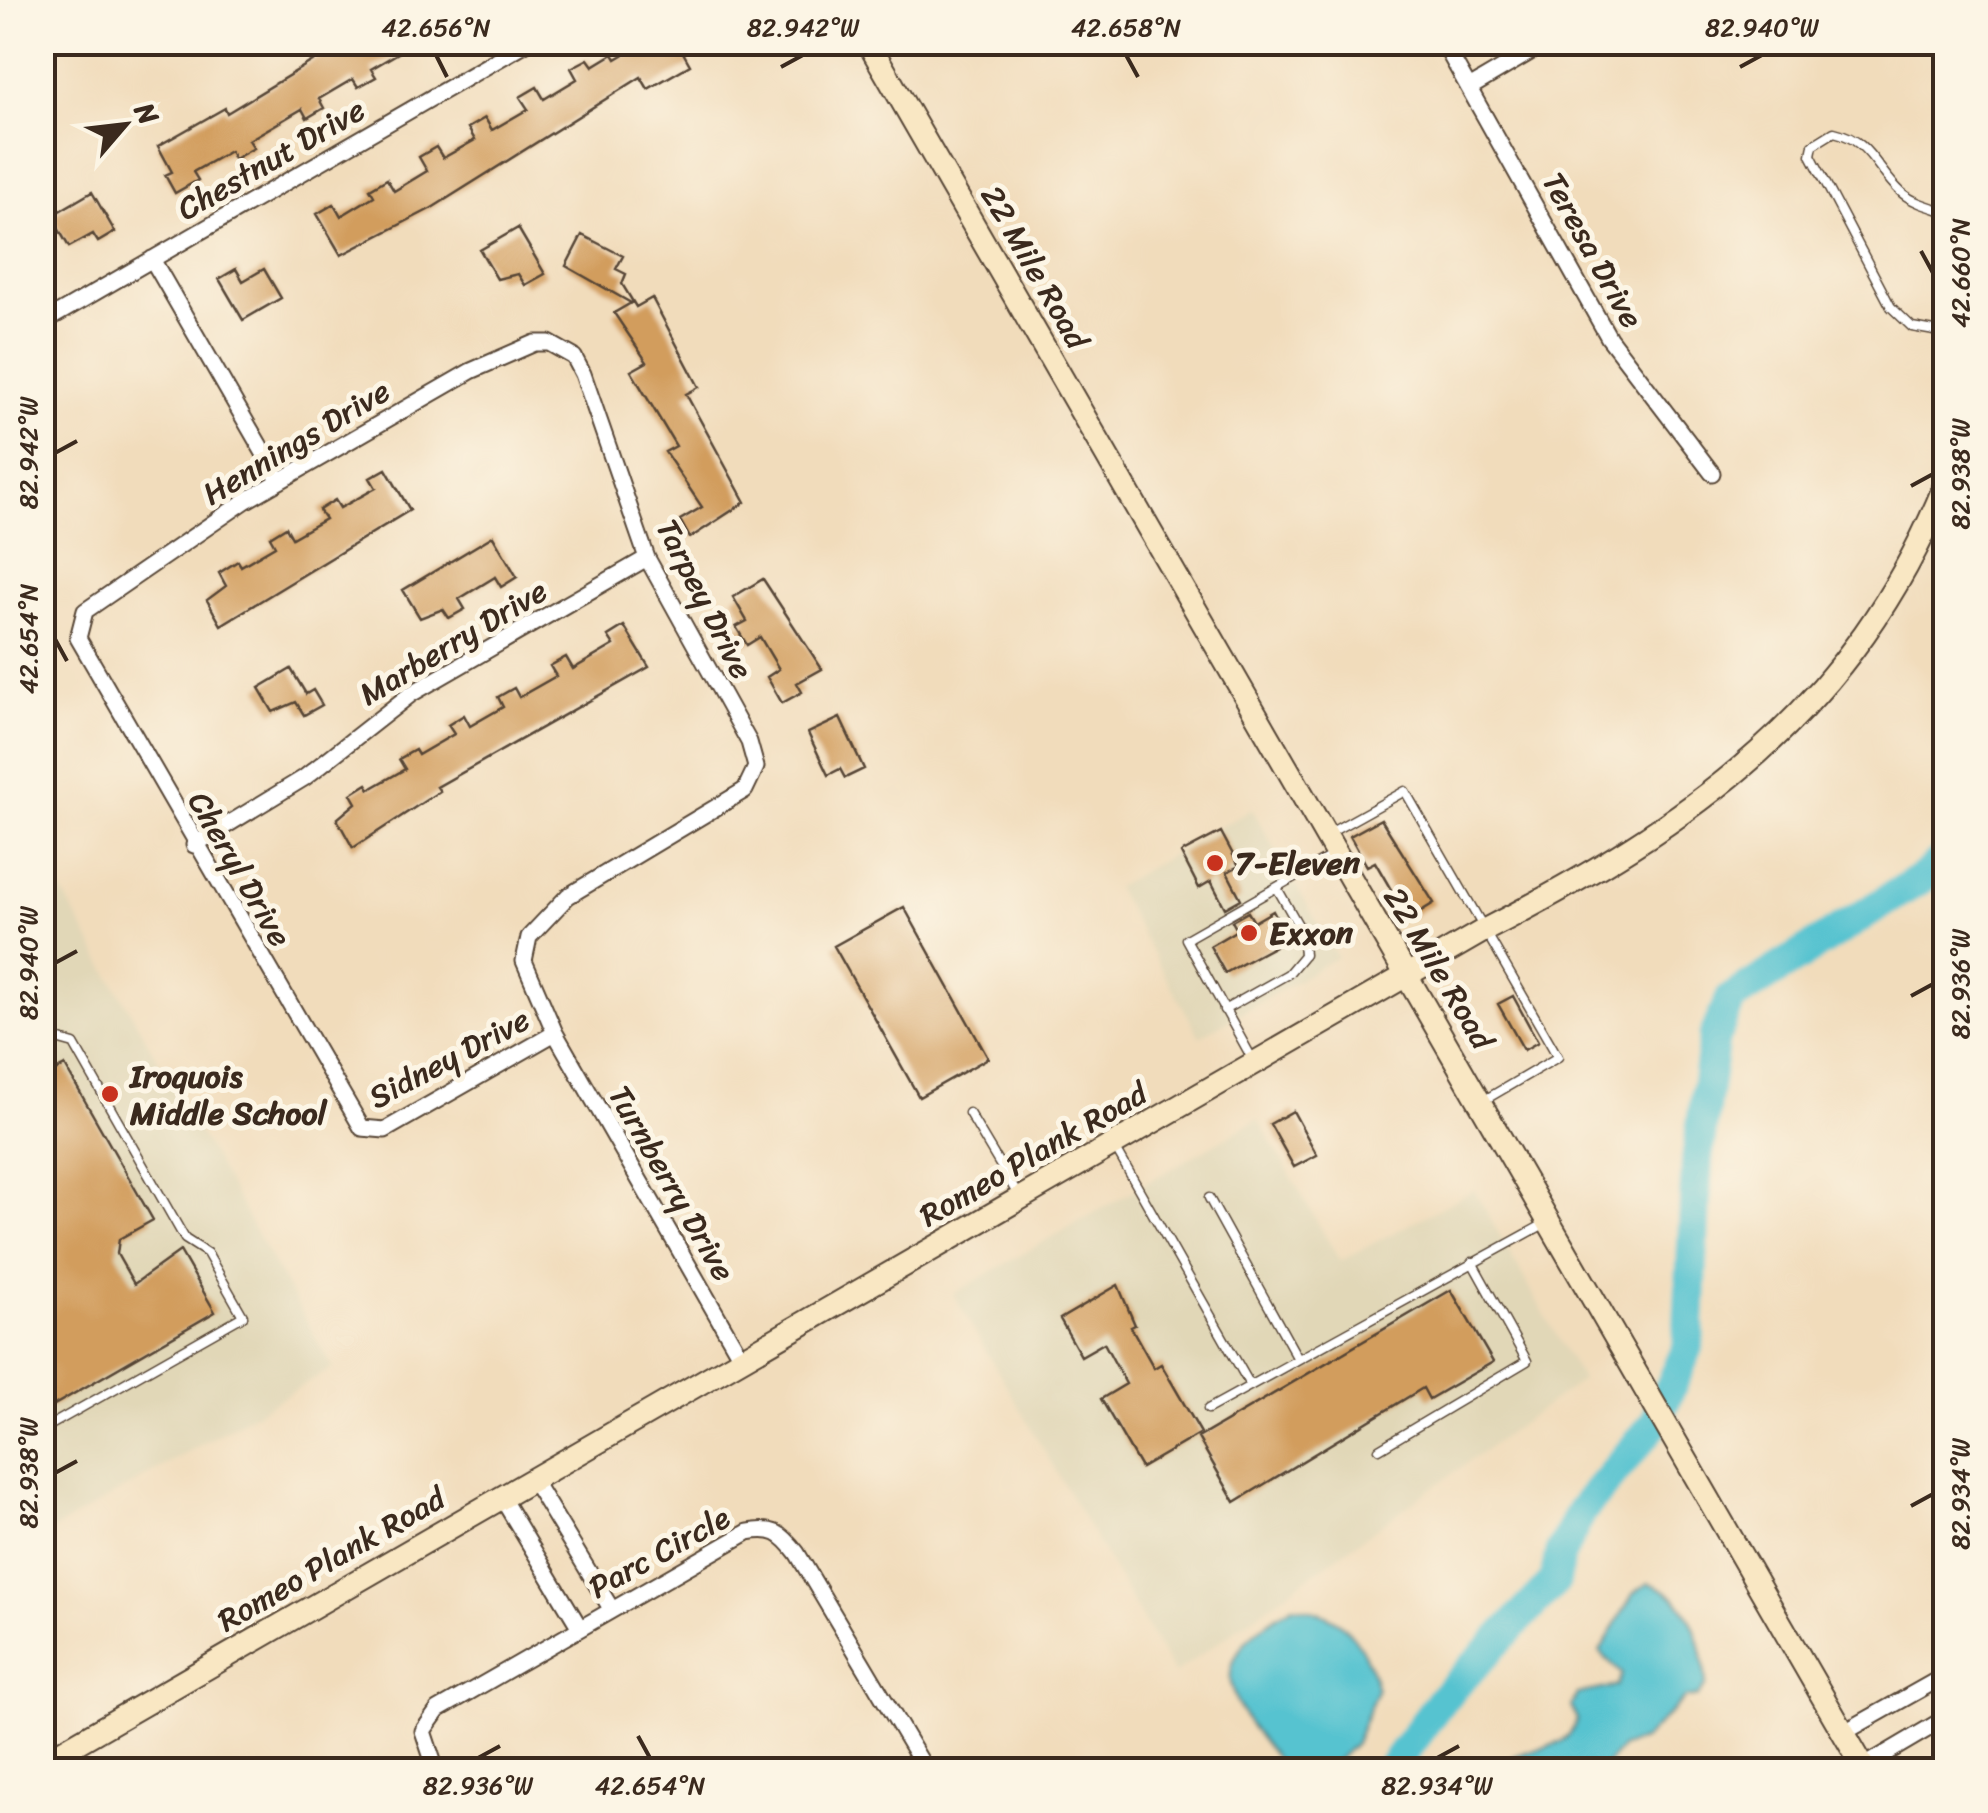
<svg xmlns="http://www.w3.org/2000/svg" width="1988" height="1813" font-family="Sriracha,sans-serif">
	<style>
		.built { fill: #e1d7b7 }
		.water { fill: #57c3d0; stroke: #497677; stroke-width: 2.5 }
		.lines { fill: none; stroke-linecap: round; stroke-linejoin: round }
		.river { stroke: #57c3d0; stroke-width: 32 }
		.building { fill: #d29d5d }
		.lane-casing { stroke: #564536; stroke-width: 11 }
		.street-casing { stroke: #564536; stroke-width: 19 }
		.secondary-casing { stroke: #564536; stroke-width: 26 }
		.lane { stroke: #fff; stroke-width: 8 }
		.street { stroke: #fff; stroke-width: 15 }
		.secondary { stroke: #f9e7c3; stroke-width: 22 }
		.ticks { fill: none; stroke: #3b2a1e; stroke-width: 4 }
		.poi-dot { fill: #c8321e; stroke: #fcf5e5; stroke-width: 4 }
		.labels { text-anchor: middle; stroke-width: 10; stroke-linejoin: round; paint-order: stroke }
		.street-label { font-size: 32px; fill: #3b2a1e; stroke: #fcf5e5 }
		.poi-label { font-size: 32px; font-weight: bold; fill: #3b2a1e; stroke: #fcf5e5; text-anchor: start }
		.neatline { fill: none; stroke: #3b2a1e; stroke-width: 4 }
		.ticks-label { font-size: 25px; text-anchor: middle; fill: #3b2a1e }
	</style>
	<rect width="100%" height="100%" fill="#fcf5e5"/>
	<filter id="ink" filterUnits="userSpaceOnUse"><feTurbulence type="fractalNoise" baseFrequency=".01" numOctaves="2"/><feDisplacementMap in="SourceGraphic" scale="20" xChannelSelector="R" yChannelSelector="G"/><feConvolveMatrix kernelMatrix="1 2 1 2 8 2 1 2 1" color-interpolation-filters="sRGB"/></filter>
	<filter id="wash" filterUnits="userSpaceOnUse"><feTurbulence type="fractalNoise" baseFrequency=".0048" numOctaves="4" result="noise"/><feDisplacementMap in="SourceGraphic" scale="40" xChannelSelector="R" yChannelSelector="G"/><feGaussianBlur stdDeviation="2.25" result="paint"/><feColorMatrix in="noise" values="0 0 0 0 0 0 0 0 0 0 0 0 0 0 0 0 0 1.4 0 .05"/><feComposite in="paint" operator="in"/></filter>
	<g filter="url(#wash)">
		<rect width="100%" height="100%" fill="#f1dcbb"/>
		<!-- built -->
		<path class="built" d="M1252,809l85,148 -137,80 -85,-150z
			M42,856l291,512 -290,168h-1z
			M1258,1119l82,142 134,-71 108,190 -408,294 -221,-380z"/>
		<!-- water -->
		<path class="water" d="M1648,1583c44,13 55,61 58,102l-8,11 -13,2 -42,42 -21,7 -20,23h-106c31,-32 67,-10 81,-50l-6,-14 6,-12 40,-8 5,-12 -22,-22 33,-58z
			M1293,1606c51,7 72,35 84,84l-22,53 -28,27h-42c-59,-72 -88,-108 8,-164z"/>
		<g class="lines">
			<!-- river -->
			<path class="river" d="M1390,1770l51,-70 114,-119 5,-27 22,-44 73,-87 33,-76 9,-187 17,-122 17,-39 194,-123 21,-18"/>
		</g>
		<g id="blocks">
			<!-- building -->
			<path class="building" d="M344,42h73l-46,27 5,8 -18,10 -5,-8 -34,20 5,9 -17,10 -5,-9 -53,31 5,8 -20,11 -4,-8 -37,21 5,8 -23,13 -10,-18 7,-3 -14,-26 67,-38 2,5z
				M645,42h32l13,23 -42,24 -7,-12 -209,131 -91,47 -24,-41 17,-10 7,12 33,-20 -4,-7 17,-10 7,12 33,-20 -8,-14 17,-10 7,11 32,-18 -7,-12 17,-10 7,12 36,-21 -8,-12 17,-10 7,12 33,-20 -6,-11 17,-9 5,7 20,-12 3,5z
				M92,192l23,40 -17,10 -5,-8 -24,13 -18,-31z
				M518,228l27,46 -20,11 -7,-11 -21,5 -17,-29z
				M582,235l41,21 -7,13 10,5 -4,10 14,23 16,-9 47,89 -13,7 59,108 -55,36 -10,-18 22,-13 -37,-55 11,-6 -45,-75 16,-9 -33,-49 17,-10 -65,-37z
				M236,269l7,12 21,-12 17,29 -38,22 -24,-41z
				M386,469l24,41 -189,115 -14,-25 19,-14 -7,-13 19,-12 3,5 34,-20 -5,-9 16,-10 6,11 33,-19 -6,-9 16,-10 5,8 36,-20 -6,-10z
				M493,536l24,41 -16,10 -6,-10 -36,22 6,10 -16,9 -6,-9 -23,9 -17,-28z
				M763,579l59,90 -25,14 5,9 -20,11 -15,-26 12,-8 -19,-32 -13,8 -11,-18 11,-6 -14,-24z
				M624,626l25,41 -212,120 3,4 -87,57 -16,-29 19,-16 -5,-9 16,-10 3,5 35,-20 -6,-10 16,-9 3,5 36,-21 -6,-9 16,-10 6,11 33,-19 -5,-10 16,-9 5,9 37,-21 -6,-10 16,-9 7,12 41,-24 -6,-9z
				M291,669l15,25 7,-4 9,15 -18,10 -8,-13 -23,10 -14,-24z
				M840,718l24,51 -19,9 -5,-9 -12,6 -20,-42z
				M1381,819l53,84 -26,16 -33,-57 -8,4 -17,-30z
				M1221,832l18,34 -12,6 14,27 -16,9 -14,-27 -12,7 -18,-35z
				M904,907l84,151 -69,39 -85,-151z
				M1273,911l15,28 -63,34 -15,-27 27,-16 -5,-9 16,-9 6,10z
				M1513,996l25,46 -14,8 -26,-46z
				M65,1066l88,154 -34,19 -2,15 17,30 46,-33 35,61 -173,100v-334z
				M1293,1111l24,44 -23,12 -24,-43z
				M1118,1285l17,40 -4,2 23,41 7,-4 40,69 -60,35 -40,-69 25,-15 -22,-41 -23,13 -21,-37z
				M1451,1290l42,72 -64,37 -6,-11 -188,114 -37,-64z"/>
		</g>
	</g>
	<g filter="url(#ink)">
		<use href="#blocks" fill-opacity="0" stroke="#564536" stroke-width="2.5"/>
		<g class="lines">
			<!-- lane casing -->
			<g class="lane-casing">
				<path id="lane" d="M1946,212c-15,-5 -32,-9 -44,-19 -26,-23 -32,-53 -68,-61l-21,13 -2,10 80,152 21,20 34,6
					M1326,835l79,-44 153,266 -77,45
					M1224,1010l64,-36 16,-19 -2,-23 -25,-44
					M42,1035l32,9 111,195 22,14 36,63 -201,114
					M1254,1062l-68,-123 147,-84
					M969,1113l49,82
					M1116,1149l134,236
					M1209,1198l89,161
					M1208,1409l338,-186
					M1379,1449l148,-88 -55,-99"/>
			</g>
			<!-- street casing -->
			<g class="street-casing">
				<path id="street" d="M1443,42l166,296 103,135
					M1471,87l76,-45
					M152,259l128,222
					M42,323l486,-281
					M194,845l110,-67 107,-84 236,-136
					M555,1033l-170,97 -23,-2 -284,-490 7,-27 160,-110 226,-130 64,-28h14l25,14 9,17 64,184 102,184 7,25 -11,23 -177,106 -39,41 -5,24 31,72 187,326
					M533,1480l79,130
					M502,1498l78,130
					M1843,1733l103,-58
					M1863,1767l83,-49
					M436,1770l-13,-39 15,-21 310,-178c25,-5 34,1 49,21l129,217"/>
			</g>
			<!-- secondary casing -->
			<g class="secondary-casing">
				<path id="secondary" d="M868,42l997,1728
					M42,1763l1441,-832c210,-108 371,-220 463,-448"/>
			</g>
			<!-- lane -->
			<use href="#lane" class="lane"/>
			<!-- street -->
			<use href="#street" class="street"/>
			<!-- secondary -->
			<use href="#secondary" class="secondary"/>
		</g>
	</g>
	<!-- ticks -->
	<path class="ticks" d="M436,55l11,22M1126,55l12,22M781,67l22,-12M1740,67l22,-12M1921,251l12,22M55,453l22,-12M1911,486l22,-12M55,639l12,22M55,963l22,-12M1911,996l22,-12M55,1473l22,-12M1911,1506l22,-12M638,1736l12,22M478,1758l22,-12M1437,1758l22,-12"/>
	<!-- markers -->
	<g class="poi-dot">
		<circle cx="1215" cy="863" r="10"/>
		<circle cx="1249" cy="933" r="10"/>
		<circle cx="110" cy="1094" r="10"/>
	</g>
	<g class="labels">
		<!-- street labels -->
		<g class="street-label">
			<text transform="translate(271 159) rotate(-30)" y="11">Chestnut Drive</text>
			<text transform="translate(1593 250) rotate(61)" y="11">Teresa Drive</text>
			<text transform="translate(1035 267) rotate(60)" y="11">22 Mile Road</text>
			<text transform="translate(296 442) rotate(-31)" y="11">Hennings Drive</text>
			<text transform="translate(705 599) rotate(63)" y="11">Tarpey Drive</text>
			<text transform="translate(453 642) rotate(-31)" y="11">Marberry Drive</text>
			<text transform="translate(240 869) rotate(60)" y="11">Cheryl Drive</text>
			<text transform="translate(1439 968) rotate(59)" y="11">22 Mile Road</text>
			<text transform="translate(449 1058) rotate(-28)" y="11">Sidney Drive</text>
			<text transform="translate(1033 1154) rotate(-30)" y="11">Romeo Plank Road</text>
			<text transform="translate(672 1183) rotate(60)" y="11">Turnberry Drive</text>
			<text transform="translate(659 1552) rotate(-29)" y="11">Parc Circle</text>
			<text transform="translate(331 1559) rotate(-30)" y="11">Romeo Plank Road</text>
		</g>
		<!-- poi labels -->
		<g class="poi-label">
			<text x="1235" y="874">7-Eleven</text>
			<text x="1269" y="944">Exxon</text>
			<text x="130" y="1087">Iroquois<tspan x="130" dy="37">Middle School</tspan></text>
		</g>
	</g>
	<!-- margin -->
	<rect width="1988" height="1813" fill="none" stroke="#fcf5e5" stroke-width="110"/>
	<!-- north arrow -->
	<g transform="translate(125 125) rotate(62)" stroke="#fcf5e5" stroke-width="8" paint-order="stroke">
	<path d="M0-8L18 38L0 25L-18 38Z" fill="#3b2a1e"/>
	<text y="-15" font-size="28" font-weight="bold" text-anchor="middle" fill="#3b2a1e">N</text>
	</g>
	<rect x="55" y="55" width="1878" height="1703" class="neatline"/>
	<g class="ticks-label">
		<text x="436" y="36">42.656°N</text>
		<text x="803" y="36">82.942°W</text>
		<text x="1126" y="36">42.658°N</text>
		<text x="1762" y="36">82.940°W</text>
		<text transform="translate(1960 273) rotate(-90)" y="9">42.660°N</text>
		<text transform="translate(28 453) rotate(-90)" y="9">82.942°W</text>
		<text transform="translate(1960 474) rotate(-90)" y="9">82.938°W</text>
		<text transform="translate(28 639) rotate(-90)" y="9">42.654°N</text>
		<text transform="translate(28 963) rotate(-90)" y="9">82.940°W</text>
		<text transform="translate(1960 984) rotate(-90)" y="9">82.936°W</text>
		<text transform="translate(28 1473) rotate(-90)" y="9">82.938°W</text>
		<text transform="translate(1960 1494) rotate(-90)" y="9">82.934°W</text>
		<text x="478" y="1794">82.936°W</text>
		<text x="650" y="1794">42.654°N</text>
		<text x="1437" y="1794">82.934°W</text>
	</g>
</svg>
